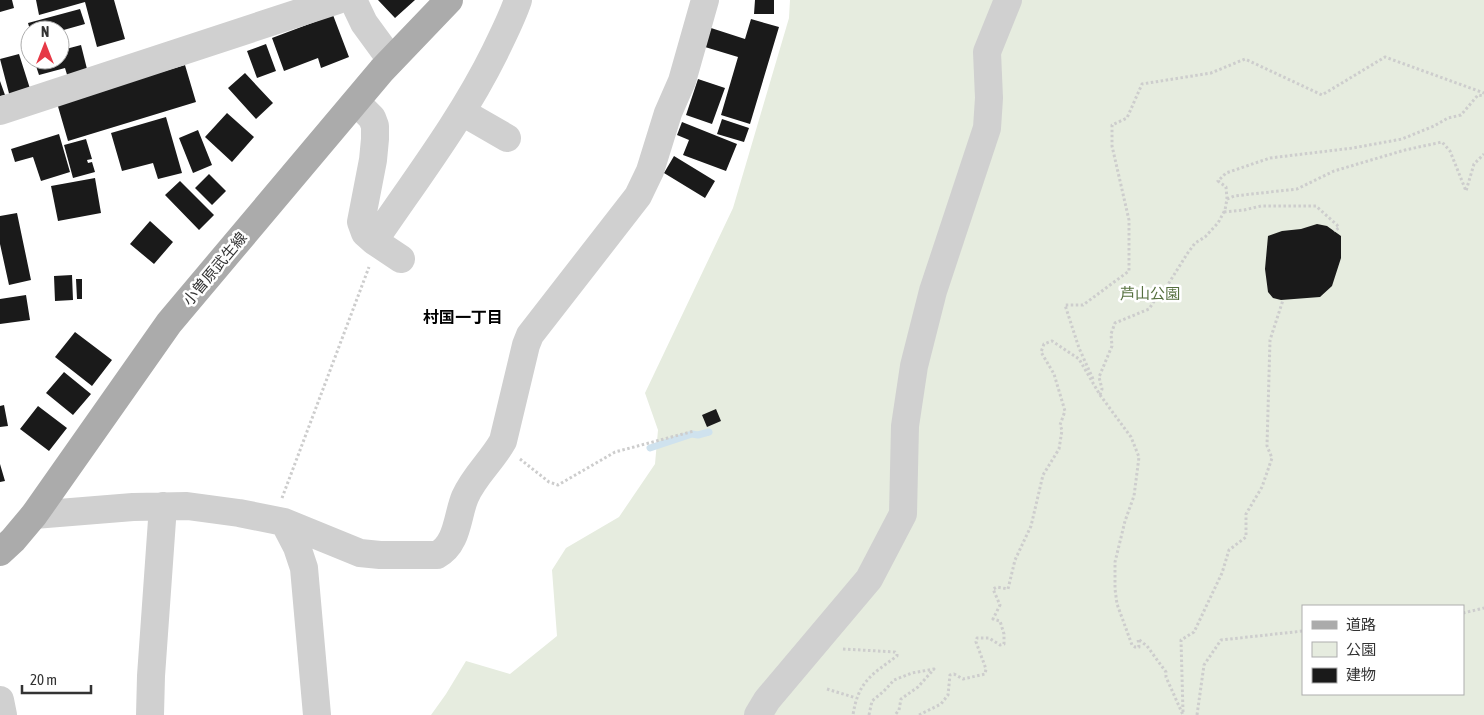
<svg xmlns="http://www.w3.org/2000/svg" width="1484" height="715" font-family="'Asap Condensed','Noto Sans JP',sans-serif">
	<style>
		.green { fill: #e6ecdf; fill-rule: evenodd }
		.lines { fill: none; stroke-linecap: round; stroke-linejoin: round }
		.stream { stroke: #cfe2ee; stroke-width: 7 }
		.building { fill: #1a1a1a }
		.path { stroke: #cdcdcd; stroke-width: 3; stroke-dasharray: 2.5 2.5; stroke-linecap: butt }
		.minor { stroke: #d0d0d0; stroke-width: 28 }
		.major { stroke: #ababab; stroke-width: 28 }
		.labels { text-anchor: middle; stroke-width: 5; stroke-linejoin: round; paint-order: stroke }
		.street-label { font-size: 15px; fill: #333; stroke: #fff }
		.park-label { font-size: 15px; fill: #56703f; stroke: #fff }
		.neighbourhood-label { font-size: 16px; font-weight: bold; fill: #000; stroke: #fff }
	</style>
	<rect width="100%" height="100%" fill="#fff"/>
	<!-- green -->
	<path class="green" d="M790,0h694v715h-1053l15,-21 20,-33 44,13 47,-38 -5,-66 14,-22 53,-31 36,-53 3,-34 -13,-37 88,-185 56,-190zM1303,606h160v88h-160z"/>
	<g class="lines">
		<!-- stream -->
		<path class="stream" d="M650,448l42,-14 6,1 11,-3"/>
	</g>
	<!-- building -->
	<path class="building" d="M0,0h12l2,8 -14,4z
		M36,0h78l11,39 -28,8 -12,-45 -46,13z
		M378,0h37l-20,18z
		M755,0h19v14h-20z
		M80,9l5,15 -25,7v-1h-30l-2,-7z
		M333,15l16,42 -28,11 -3,-10 -34,13 -12,-33z
		M751,19l28,8 -29,97 -29,-9 17,-58 -33,-10 6,-19 34,11z
		M60,36h2l4,13 15,-4 7,28 -20,5 -3,-10 -26,7 -5,-15h26z
		M266,44l10,27 -19,7 -10,-27z
		M19,54l13,41 -21,6 -11,-42z
		M185,65l11,37 -128,39 -11,-38z
		M245,73l28,30 -17,16 -28,-31z
		M698,79l27,9 -13,36 -26,-9z
		M0,81l5,14 -5,1z
		M227,113l27,24 -22,25 -27,-25z
		M166,117l16,56 -24,6 -5,-16 -31,8 -11,-38z
		M722,119l27,9 -5,14 -27,-8z
		M682,122l55,22 -11,27 -43,-16 6,-15 -12,-5z
		M198,130l14,35 -19,8 -14,-35z
		M59,134l11,38 -29,9 -8,-24 -18,5 -4,-13z
		M86,139l6,20 -5,1 1,3 4,-1 3,10 -22,6 -9,-33z
		M674,156l41,25 -10,17 -41,-25z
		M209,174l17,17 -14,14 -17,-17z
		M95,178l6,35 -43,8 -7,-35z
		M180,181l34,34 -15,15 -34,-35z
		M17,213l14,67 -22,5 -9,-41v-28z
		M150,221l23,21 -19,22 -24,-20z
		M1317,224l10,2 14,10v22l-9,28 -12,11 -39,3 -8,-2 -5,-6 -3,-23 3,-33 14,-5 19,-2z
		M72,275l1,25 -18,1 -1,-25z
		M76,279h6v20h-5z
		M26,295l4,25 -30,4v-25z
		M75,332l37,28 -20,26 -37,-29z
		M64,372l27,22 -18,21 -27,-22z
		M4,405l4,21 -8,1v-21z
		M38,406l29,22 -18,23 -29,-22z
		M716,409l5,12 -14,6 -5,-12z
		M0,464l5,17 -5,1z"/>
	<g class="lines">
		<!-- path -->
		<path class="path" d="M1227,199l7,-3 63,-7 37,-18 71,-21 37,-8 8,9 16,40 8,-27 10,-10
			M1224,212l20,-2 17,-4h55l21,19 2,3 -5,3
			M1093,379l-14,-31 -14,-43h18l46,-34v-51l-17,-74v-21l15,-7 15,-34 69,-11 34,-14 77,36 63,-38 99,36
			M1100,395l2,-6 -3,-12 13,-31 -1,-12 4,-11 34,-14 8,-12 10,-11 20,-32 8,-11 10,-6 13,-14 7,-13 2,-11 -1,-12 -8,-6 8,-8 44,-15 83,-10 49,-9 32,-13 14,-8 13,-3 17,-20 6,1
			M520,459l29,23 9,3 57,-33 79,-21
			M282,498l87,-231
			M1463,613l21,-5
			M843,649l52,3 2,2v2c-26,19 -39,26 -44,59
			M827,689l29,9
			M1183,712l-2,-72 13,-8 28,-59 7,-23 17,-13v-23l16,-27 10,-29 -5,-12 3,-106 13,-40
			M869,715l3,-14 12,-10 10,-11 18,-7 22,-4 -16,18 -17,12 -2,11 -4,5
			M919,715l22,-11 7,-9 2,-20 4,-1 9,5 22,-5 1,-5 -10,-27 1,-4h12l11,7 4,-1v-10l-4,-13 -7,-2 7,-14 -7,-16 4,-2 11,2 7,-29 16,-34 12,-51 16,-26 3,-19 -2,-5 5,-14 -11,-37 -13,-22 3,-8 8,-3 27,18 21,36 31,42 8,20 -5,39 -9,25 -10,41v27l2,15 15,41 3,2h4l-1,-8 9,7 19,26v5l17,38
			M1197,715l7,-50 17,-25 82,-9"/>
		<!-- minor -->
		<path class="minor" d="M353,0l11,23 27,37
			M356,102l16,16 3,8v13l-2,21 -12,62 4,11 9,8 27,18
			M0,111l338,-111
			M462,112l45,26
			M374,241c42,-62 88,-122 121,-189 8,-17 17,-34 23,-52
			M34,515l99,-8 54,-1 52,7 45,9 76,31 20,2h57c21,-11 20,-39 28,-58 9,-21 27,-36 38,-56l23,-96 4,-10 108,-139 12,-25 18,-58 14,-32 23,-81
			M284,522l13,25 7,21 13,147
			M0,700l3,15
			M150,715l1,-39 12,-170
			M758,715l9,-15 102,-121 34,-65 2,-88 9,-60 19,-75 54,-163 2,-30 -2,-46 21,-52"/>
		<!-- major -->
		<path class="major" d="M0,552l13,-12 21,-25 135,-192 213,-253 67,-70"/>
	</g>
	<g class="labels">
		<!-- street labels -->
		<g class="street-label">
			<text transform="translate(215 269) rotate(-50)" y="5">小曽原武生線</text>
		</g>
		<!-- park labels -->
		<g class="park-label">
			<text x="1150" y="299">芦山公園</text>
		</g>
		<!-- neighbourhood labels -->
		<g class="neighbourhood-label">
			<text x="463" y="323">村国一丁目</text>
		</g>
	</g>
	<!-- legend -->
	<rect x="1302" y="605" width="162" height="90" fill="#ffffff" stroke="#adadad"/>
	<rect x="1312" y="621" width="25" height="8" fill="#ababab" stroke="#adadad"/>
	<text x="1346" y="630" font-size="15" fill="#333333">道路</text>
	<rect x="1312" y="642" width="25" height="15" fill="#e6ecdf" stroke="#adadad"/>
	<text x="1346" y="655" font-size="15" fill="#333333">公園</text>
	<rect x="1312" y="668" width="25" height="15" fill="#1a1a1a" stroke="#adadad"/>
	<text x="1346" y="680" font-size="15" fill="#333333">建物</text>
	<!-- north arrow -->
	<g transform="translate(45 45)"><circle r="24" fill="#ffffff" stroke="#adadad"/>
	<path d="M0-4L9 19L0 12L-9 19Z" fill="#e63946"/>
	<text y="-8" font-size="14" font-weight="bold" text-anchor="middle" fill="#333333">N</text>
	</g>
	<!-- scale -->
	<path d="M22 685v8h69v-8" fill="none" stroke="#333333" stroke-width="2.5"/>
	<text x="30" y="685" font-size="15" fill="#333333" stroke="#ffffff" stroke-width="4" paint-order="stroke">20 m</text>
</svg>
